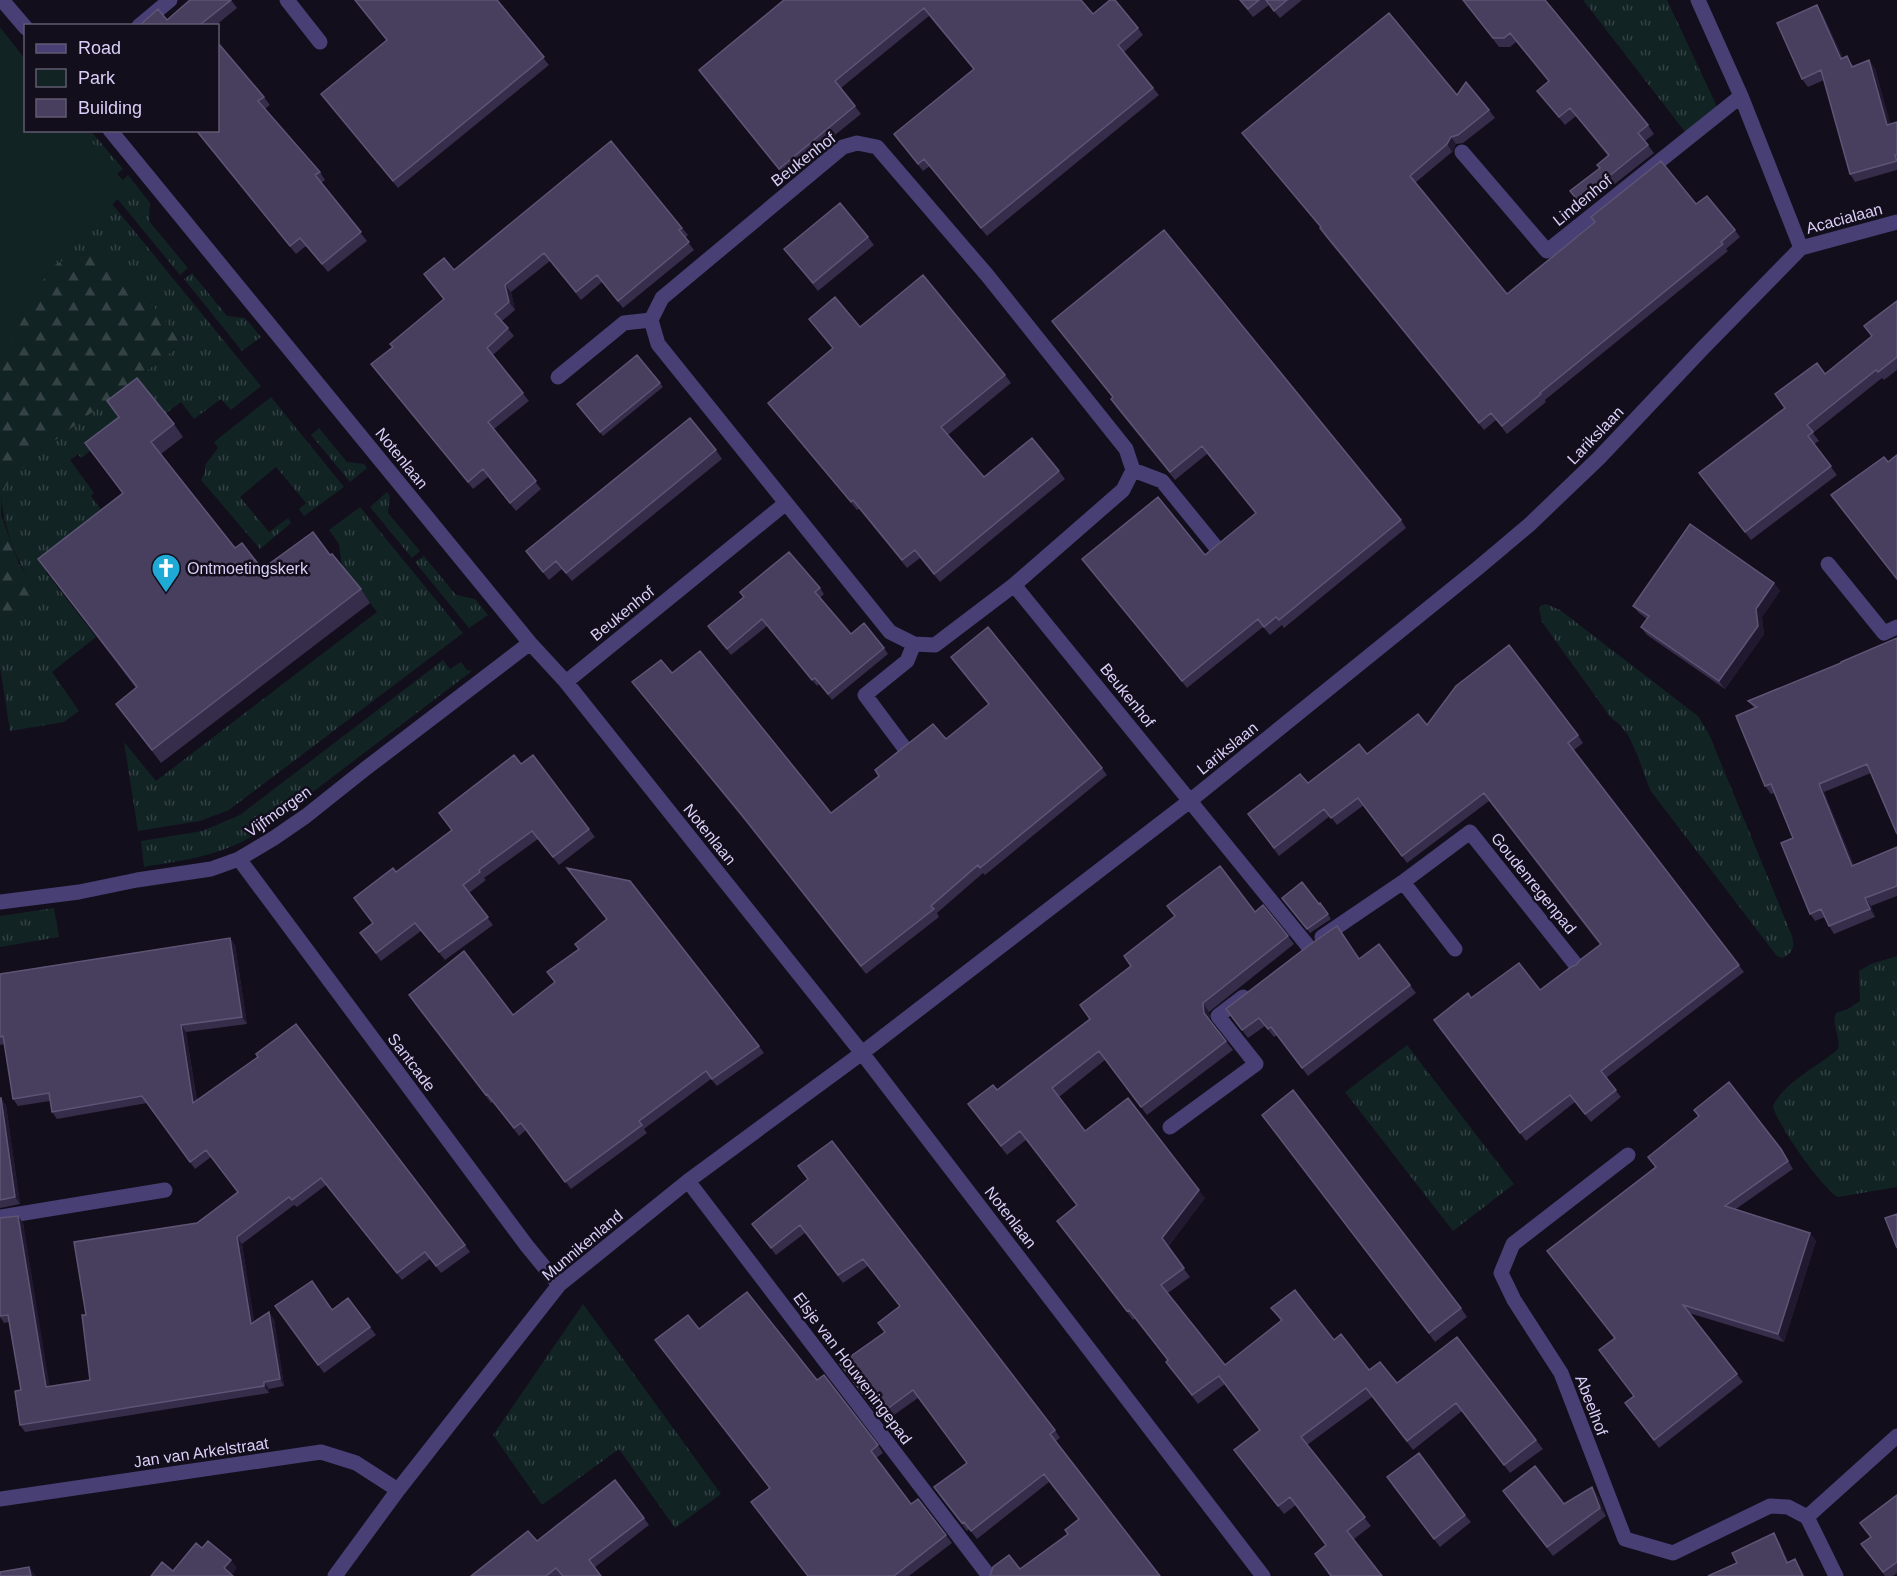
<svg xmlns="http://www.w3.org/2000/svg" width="1897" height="1576" font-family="Helvetica,sans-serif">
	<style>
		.grass { fill: url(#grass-tufts) }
		.forest { fill: url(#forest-firs) }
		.green { fill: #122324 }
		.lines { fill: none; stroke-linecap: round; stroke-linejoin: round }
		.minor { stroke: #483f74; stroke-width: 15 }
		.wall { fill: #362d4b }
		.shaded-wall { fill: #201930 }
		.building { fill: #483f5e; stroke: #5e5576; stroke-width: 1.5 }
		.labels { text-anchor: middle; stroke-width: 5; stroke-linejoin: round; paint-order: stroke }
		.street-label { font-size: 16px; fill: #d9cff8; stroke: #120e1b }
		.poi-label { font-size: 16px; fill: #d9cff8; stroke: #120e1b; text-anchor: start }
	</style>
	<defs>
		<pattern id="grass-tufts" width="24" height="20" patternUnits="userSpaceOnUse" patternTransform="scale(1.5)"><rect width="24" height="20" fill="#122324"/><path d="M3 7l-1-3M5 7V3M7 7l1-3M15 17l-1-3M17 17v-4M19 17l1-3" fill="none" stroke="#344245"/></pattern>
		<pattern id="forest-firs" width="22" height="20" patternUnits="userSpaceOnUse" patternTransform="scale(1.5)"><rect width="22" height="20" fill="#122324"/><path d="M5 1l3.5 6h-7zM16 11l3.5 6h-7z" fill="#344245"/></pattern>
	</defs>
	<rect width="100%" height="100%" fill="#120e1b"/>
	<!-- grass -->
	<path class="grass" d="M1583,0h84l53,113 -31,24z
		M61,131h30l32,38 -18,14z
		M128,175l22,28 -1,18 39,47 -8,7 -69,-84z
		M104,194l157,192 -30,24 -10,-11 -27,20 -13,-17 -16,12 -18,-23 -31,23 8,11 -43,33 -3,-4 -8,6 24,33 -3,3 20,27 -65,49 50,65 -44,35 27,39 -15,11 -54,9 -10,-64v-47l22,-9 7,-32c-13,-19 -29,-62 -27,-86 8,-23 68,-64 89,-80 30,-23 61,-47 92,-70l-61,-74 -16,-13 -69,19z
		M192,273l35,43 18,2 16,19 -19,14 -58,-72z
		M271,397l73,90 -40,29 -5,-7 7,-6 -30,-36 -36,30 29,35 19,-14 3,5 -31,26 -59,-69 4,-8v-7l13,-17 -4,-6z
		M319,428l28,34 17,2 3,4 -17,14 -39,-47z
		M387,492l3,4 -2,17 32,38 -8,7 -42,-51z
		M360,507l103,126 -234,177 -29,11 -62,10 -14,-89 32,39 221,-169 -35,-45 -3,-23 -10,-14z
		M424,556l32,39 19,4 13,16 -19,13 -54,-66z
		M1546,604l14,6 138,106 11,18 83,202c3,11 1,18 -11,22l-5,-3 -126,-165 -13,-36 -9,-19 -9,-11 -8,-6 -69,-96 -3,-13 1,-3z
		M443,660l7,9 11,-7 6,8 5,1 -208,158c-41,27 -73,30 -120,38l-3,-26 61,-10 38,-16z
		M54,908l5,29 -59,10v-31z
		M1897,956v231l-59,10c-15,-7 -62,-74 -65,-91 12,-25 45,-39 65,-57 3,-13 -7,-24 -2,-36l12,-4 12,-8 -1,-30 12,-7z
		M1407,1045l107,139 -61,47 -108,-139z
		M583,1304l138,190 -46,34 -56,-79 -77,56 -49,-70z"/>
	<!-- forest -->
	<path class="forest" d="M90,251l16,5 16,13 61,74 -146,111 -29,29 -6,9 -1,23 18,49 10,15 2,18 -9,14 -22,9v-278l37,-67 40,-22z"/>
	<!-- green -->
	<path class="green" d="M0,27l25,32 1,71 57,1 46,57 -76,74 -53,101z"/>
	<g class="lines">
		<!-- minor -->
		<path class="minor" d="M2,0l24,28
			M287,0l33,42
			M139,26l31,-26
			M110,130l420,513 36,39 296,371 401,523
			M857,143l20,4 110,128 139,174 7,21 -10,20 -109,95 -79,60 -21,-1 -24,-12 -232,-288 -7,-24 11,-22 181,-151z
			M1462,152l85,99 194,-155
			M1801,248l96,-26
			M558,377l66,-54 27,-3
			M1133,470l29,11 53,65
			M1828,564l56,69 13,-6
			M1014,585l294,361
			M566,682l220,-179
			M903,746l-38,-51 42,-34 7,-17
			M239,859l288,387 32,39
			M1403,882l67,-50 106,133
			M0,902l79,-10 58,-12 74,-11 28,-10 35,-21 32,-22 59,-47 165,-126
			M1322,937l81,-55 52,67
			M1170,1127l86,-63 -38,-48 25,-19
			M1628,1155l-115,89 -12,29 13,27 47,73 64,166 48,14 97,-47 18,1 19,10 29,59
			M688,1181l301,395
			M0,1217l165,-27
			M0,1499l321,-47 35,11 42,27
			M1807,1517l90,-81
			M335,1576l63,-86 161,-205 129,-104 174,-128 329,-253 287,-232 51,-43 70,-67 103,-109 99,-101 -60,-152 -43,-96"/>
	</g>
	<!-- wall -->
	<path class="wall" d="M231,0l6,8 -22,18h-76l28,-6z
		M354,0h143l52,65 -151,123 -77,-94 66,-54z
		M784,0l309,14 45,14 5,7 -19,17 35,43 -172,141 -57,-70 -7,5 -29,-37 80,-64 -45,-54 -88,72 20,26 -77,62 -85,-106z
		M1239,0h63l-22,18 -11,-13 -16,12z
		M1463,0h82l103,125 6,9 -9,7 9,12 -71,56 -13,-18 30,-22 8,-13 -32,-40 -11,9 -28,-34 12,-10 -33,-39 -6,5h-11z
		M1822,13l21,45 9,6 1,2 22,2 15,56 7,-2v48l-42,12 -5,-8 -26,-94 -16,7 -6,-8z
		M1457,95l32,15 6,8 -32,25 -7,1 -4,8 -37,31 92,111 87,-72 -3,-5 105,-13 39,26 5,7 -14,12 2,2 -183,149 1,2 -39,32 -11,-14 -12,10 -159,-194 -5,-8h1l-79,-95z
		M264,97l6,8 -5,4 55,63 5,8 -4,3 46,58 -39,31 -22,-26 -10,8 -101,-124h23z
		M682,228l6,7 -3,3 9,12 -71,58 -21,-26 -21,18 -31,-39 -39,31 4,18 -13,11 12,15 -21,19 36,46 -35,28 47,60 -25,22 -28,-34 -15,12 -102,-125 21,-17 52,-47 -20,-26 30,-4z
		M868,237l6,8 -56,46 -34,-42z
		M1897,301v69l-13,10 -2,-2 -69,55 6,8 -5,3 23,31 -86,65 -52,-67 86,-65 86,-71z
		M809,319l51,8 145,48 6,8 -63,52 36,42 75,-6 6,8 -125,103 -20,-24 -13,10 -48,-59 -2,1 -83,-99 -6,-8 65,-55z
		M1052,321l349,199 5,8 -122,100 -2,-3 -12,10 -7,-8 -76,61 -105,-129 123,-4 51,-42 -49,-59 -32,26 -59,-73 -5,-8 2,-1z
		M660,383l3,4 -60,49 -23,-27z
		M107,401l67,23 9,13 -22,17 74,94 27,21 68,-14 31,34 9,14 -209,160 -45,-59 20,-16 -98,-129 85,-65 -38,-51 34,-26z
		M716,450l6,9 -150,122 -10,-12 -13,11 -23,-29z
		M1774,583l6,8 -18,26 2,17 -39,55 -78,-54 -6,-8 6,-8 -8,-6 -6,-7z
		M820,588l4,6 -4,4 31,36 33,14 4,6 -56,46 -13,-16 -2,2 -50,-60 -36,29 -23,-29 35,-29 -3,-5z
		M951,657l151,111 5,7 -122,100 -2,-2 -46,40 2,4 -73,57 -120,-152 -114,-140 40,-9 159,140 115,-74 43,-34z
		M1841,663l30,110 -47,19 30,73 43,-18v49l-26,10 4,11 -41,17 -5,-8 -4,-9 -10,4 -5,-7 -17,-76 -19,-45 -3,1 -6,-8 -11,-78 -6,-7z
		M1427,725l151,10 5,8 -9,7 170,222 -138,106 15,19 -30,25 -16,-20 -49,39 -87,-113 32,-30 69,-8 36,-25 24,-20 -111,-144 -82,62 -43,-58 -27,20 -7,-9 -51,40 -31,-42z
		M521,764l68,65 6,8 -36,28 -21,-26 -54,39 2,2 -17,13 24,32 -48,35 -24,-29 -40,30 -21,-28 13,-10 -19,-25 42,-26 55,-42z
		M567,868l192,178 5,7 -47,33 -6,-7 -67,50 3,4 -76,56 -45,-59 -7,6 -26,-34 -2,1 -77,-100 99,12 41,-32 25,-34 27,-30z
		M1285,902l34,2 1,-1 11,16 -21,14z
		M1255,912l33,24 6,8 -85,68 1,9 23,29 -86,65 -42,-55 -46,37 26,34 120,67 -37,49 22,30 -22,16 57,72 56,-44 -10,-13 63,32 35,30 28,13 60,-46 86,112 -33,24 -48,-62 -49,39 -41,-53 -65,48 64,81 -17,13 -28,6 -30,-40 -12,9 -50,-64 26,-20 -35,-46 -27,20 -32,-42 2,-1 -33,-43 -2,2 -70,-91 -6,-8 20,-15 -51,-66 -19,15 -39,-51 29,-14 93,-71 -10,-14 51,-39 44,-50z
		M230,938l5,7 12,79 -61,8 11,69 268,144 5,7 -29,21 -11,-14 -28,21 -76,-95 -29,22 -3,-2 -52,39 12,78 20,-3 10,67 -15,3v4l-244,39 -5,-7 1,-35 -12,-68 -5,1 -4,-6v-99l18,-2 5,7 26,163 41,-6 -4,-65 111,-92 41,-31 -27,-35 -16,12 -48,-66 -90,16 -5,-7 -2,-11 -32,5 -5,-7 -8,-55 -5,1v-71z
		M1359,959l51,26 6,8 -108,83 -31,-41 -3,2 -9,-11 -17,12 -22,-29z
		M0,1098l6,7 14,99 -20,4z
		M1268,1123l193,185 6,9 -32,25z
		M1781,1149l12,20 -57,40 74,24 6,8 -32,101 -95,-29 54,69 -84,66 -34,-45 9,-7 -20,-58 -67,-87 108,-84 -7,-10z
		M808,1179l247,251 5,8 -4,3 104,135 -140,-7 48,-35 10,-15 -29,-37 -72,57 -8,-10 -2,2 -28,-36 28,-32 -49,-65 -34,24 -39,-51 40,-39 15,-26 -32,-40 -25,17 -38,-50 -29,22 -18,-24z
		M348,1298l28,37 -52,38 -49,-67 57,4z
		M699,1329l118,51 61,65 5,8 -7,5 35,46 35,31 6,8 -43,33h-102z
		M1392,1485l73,30 6,7 -31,25z
		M1503,1491l61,13 34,-8 8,20 -53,40z
		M1897,1495v78l-4,3h-8l-24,-32 9,-7 -10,-14z
		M644,1518l5,7 -55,43 7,8h-130l66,-35z"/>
	<!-- shaded-wall -->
	<path class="shaded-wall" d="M1817,5l5,8 25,54 -6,-8z
		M1869,60l6,8 18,65 -6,-8z
		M1451,137l5,7 -4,8 -5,-8z
		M505,285l6,7 4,18 -6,-8z
		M1774,583l6,8 -18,26 2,17 -39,55 -6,-8 37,-72z
		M1819,784l5,8 34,82 -6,-8z
		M1865,898l6,8 4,11 -5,-8z
		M230,938l5,7 12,79 -5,-7z
		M1203,1003l6,9 1,10 -6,-9z
		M181,1025l5,7 12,78 -5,-7z
		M1,1098l5,7 14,99 -5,-7z
		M1199,1190l6,8 -37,49 -6,-9z
		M18,1216l5,7 28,171 -5,-7z
		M1810,1233l6,8 -32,101 -6,-8z
		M237,1237l5,7 14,87 -5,-7z
		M269,1312l5,7 10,67 -4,-7z
		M264,1382l5,7v4l-5,-7z
		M1592,1487l6,9 8,20 -6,-8z
		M1774,1533l6,10 14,29 -7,-9z
		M1795,1559l6,10 4,7h-2z
		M231,1560l6,8 -6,8 -7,-8z
		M29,1567l7,9h-5z"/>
	<!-- building -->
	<path class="building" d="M190,0h41l-30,24 2,2h-64l19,-17 9,11z
		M355,0h142l47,57 -151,124 -72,-87 66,-54z
		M784,0h297l12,14 17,-14h5l23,28 -20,17 35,43 -172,140 -57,-69 -6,5 -24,-30 80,-65 -50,-61 -89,73 20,25 -76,63 -80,-99z
		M1240,0h19l-11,9z
		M1266,0h21l-13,11z
		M1463,0h82l103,125 -10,8 10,12 -70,56 -8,-10 30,-23 -3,-3 12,-10 -39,-47 -11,9 -22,-26 12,-10 -39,-48 -6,5h-11z
		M1817,5l24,54 6,-3 5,11 17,-7 18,65 10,-3v33h-2l2,6 -47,13 -29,-104 -19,9 -25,-56z
		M1389,13l68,82 9,-13 23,28 -31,25 -7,2 -4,7 -37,32 97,118 88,-72 -4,-5 70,-56 35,43 11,-8 28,34 -14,12 2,2 -183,149 1,1 -39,32 -11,-13 -12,10 -159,-195 1,-1 -79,-94z
		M218,43l46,54 -6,4 62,71 -5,3 46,57 -39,32 -22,-26 -10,8 -94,-116h22z
		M611,141l71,87 -3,2 10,12 -71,59 -21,-26 -21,17 -32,-39 -39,32 4,17 -14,12 13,14 -21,20 36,45 -35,29 48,59 -26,22 -27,-34 -15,13 -97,-118 22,-17 -3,-3 54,-45 -20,-25 20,-16 10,12z
		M840,203l28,34 -55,46 -29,-34z
		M1164,230l237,290 -122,100 -3,-3 -12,10 -6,-8 -76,62 -100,-122 76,-62 47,58 51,-42 -54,-67 -32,26 -59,-73 2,-2 -61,-76z
		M923,275l82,100 -64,52 43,50 48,-39 27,33 -125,103 -19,-24 -13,10 -49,-60 -2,2 -83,-99 65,-55 -24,-29 26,-22 25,30z
		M1897,301v56l-19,15 -2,-2 -69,55 6,7 -5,4 23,30 -86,66 -46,-59 86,-65 -10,-14 42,-31 8,11 47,-38 -8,-10z
		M637,355l23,28 -60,49 -23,-28z
		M137,378l37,46 -23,18 84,106 7,-5 20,26 51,-37 17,23 2,-1 29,35 -209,161 -36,-46 21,-17 -99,-128 85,-66 -38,-50 34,-26 -12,-16z
		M690,418l26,32 -150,123 -10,-12 -13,11 -17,-21z
		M1897,455v124l-66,-84 53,-38 4,5z
		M1690,524l84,59 -18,26 2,17 -39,55 -78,-54 8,-11 -16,-10z
		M789,552l31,36 -5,4 36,42 13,-11 20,25 -56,46 -13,-16 -3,2 -50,-61 -35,30 -19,-23 36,-29 -4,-5z
		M988,627l114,141 -122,100 -2,-3 -47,41 3,3 -73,57 -120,-152 -109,-132 29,-22 11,13 28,-22 131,162 48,-37 -4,-6 58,-46 13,15 43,-35 -38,-47z
		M1897,638v196l-30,-70 -48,20 33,82 45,-19v39l-32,12 5,11 -41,17 -8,-17 -11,5 -29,-71 12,-5 -22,-54 -6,2 -29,-70 21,-9 -9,-6 93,-38v-1z
		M1509,645l69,90 -10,8 171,222 -138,106 15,19 -31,24 -15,-19 -50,38 -86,-113 34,-27 3,5 48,-35 21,27 31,-23 5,-2 4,-5 21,-16 -117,-151 -82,63 -44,-58 -27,20 -7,-9 -50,39 -26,-34 52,-40 8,9 51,-39 8,10 51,-40 9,11 29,-39z
		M514,755l7,9 12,-9 56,74 -36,28 -21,-26 -53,39 1,2 -17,13 25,32 -49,35 -24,-29 -39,30 -16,-20 13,-10 -19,-25 39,-30 3,4 56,-42 -13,-17z
		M1220,866l35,46 8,-7 25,31 -85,67 1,10 22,28 -85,66 -42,-56 -47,37 33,43 43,-33 71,92 -37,48 22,30 -23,17 64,80 57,-45 -11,-12 24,-18 39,50 7,-6 28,36 11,-8 17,21 60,-46 79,103 -32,25 -48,-62 -49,38 -41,-53 -65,49 64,80 -18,14 35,45h-51l-16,-22 11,-9 -36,-48 -12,9 -44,-56 26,-20 -41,-54 -27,19 -26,-33 2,-2 -39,-50 -2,1 -70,-90 20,-16 -57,-74 -19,15 -33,-42 25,-19 4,5 93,-71 -10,-14 51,-39 -7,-10 51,-40 -8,-10z
		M567,868l63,13 129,165 -47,33 -6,-8 -67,50 3,4 -77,57 -44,-59 -7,5 -27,-34 -1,1 -77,-100 55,-44 49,64 42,-33 -8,-10 32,-23 -4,-5 32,-25z
		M1302,882l17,22 1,-1 8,11 -21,15 -25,-31z
		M1337,926l22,33 20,-15 31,41 -108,83 -31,-41 -3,2 -9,-11 -17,12 -16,-21 82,-63z
		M230,938l12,79 -61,8 12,78 65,-46 -2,-3 40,-30 169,221 -29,21 -11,-14 -28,21 -76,-95 -29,22 -3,-3 -52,40 14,87 18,-12 11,67 -16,3v4l-244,39 -5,-34 6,-1 -13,-75 -8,1v-98l18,-2 28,171 44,-7 -8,-65h4l-12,-73 123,-19 41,-31 -32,-42 -16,12 -48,-66 -90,16 -3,-19 -36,6 -10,-63 -3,1v-63z
		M1729,1082l52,67 7,12 -63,45 85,27 -32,101 -95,-29 54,69 -83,66 -29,-37 9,-7 -35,-46 16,-12 -68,-87 109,-84 -8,-10 51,-41 -5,-6z
		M1293,1090l168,218 -32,25 -167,-218z
		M0,1098h1l14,99 -15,3z
		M832,1141l223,289 -5,4 110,142h-171h1l3,-9 16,-12 11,14 48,-35 -3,-4 14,-11 -35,-45 -73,57 -7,-9 -2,1 -28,-36 33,-24 -54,-73 -34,25 -39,-51 45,-32 -7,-9 22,-17 -37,-47 -25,16 -38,-50 -29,23 -19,-24 56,-45 -10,-13z
		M1897,1214v34l-12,-30z
		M312,1281l20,29 16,-12 22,29 -52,38 -43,-59z
		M747,1292l70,88 7,-5 54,70 -7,6 40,53 7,-5 28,36 -52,41h-86l-57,-74 19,-14 -115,-148 33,-25 11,14z
		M1419,1453l46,62 -31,24 -47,-62z
		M1535,1466l29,38 28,-17 8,21 -53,39 -44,-56z
		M615,1480l29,38 -55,42 12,16h-38l-7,-8 -10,8h-75l57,-45 9,10z
		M1897,1495v67l-14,10 -22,-28 10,-7 -11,-14z
		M1774,1533l13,30 8,-4 8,17h-95l29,-13 -5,-10z
		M208,1541l23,19 -7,8 9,8h-82l11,-14 11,9 23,-28 6,5z
		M29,1567l2,9h-31v-4z"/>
	<!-- icons -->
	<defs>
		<g id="church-pin" transform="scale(1.5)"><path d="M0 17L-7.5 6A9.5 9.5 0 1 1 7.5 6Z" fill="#1eaad5" stroke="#120e1b"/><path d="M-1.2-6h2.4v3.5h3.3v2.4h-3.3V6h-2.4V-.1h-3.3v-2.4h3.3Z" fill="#fff"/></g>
	</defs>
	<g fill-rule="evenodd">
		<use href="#church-pin" x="166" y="568"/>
	</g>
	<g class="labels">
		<!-- street labels -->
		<g class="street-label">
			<text transform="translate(803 159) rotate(-38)" y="6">Beukenhof</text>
			<text transform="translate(1582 200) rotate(-39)" y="6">Lindenhof</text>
			<text transform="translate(1844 218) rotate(-15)" y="6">Acacialaan</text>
			<text transform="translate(1595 435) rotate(-46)" y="6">Larikslaan</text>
			<text transform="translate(402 458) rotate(51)" y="6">Notenlaan</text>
			<text transform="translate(622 613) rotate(-39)" y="6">Beukenhof</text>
			<text transform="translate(1128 695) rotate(51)" y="6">Beukenhof</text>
			<text transform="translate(1227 748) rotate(-39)" y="6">Larikslaan</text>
			<text transform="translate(278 811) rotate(-35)" y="6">Vijfmorgen</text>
			<text transform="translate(710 834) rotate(51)" y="6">Notenlaan</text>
			<text transform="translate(1534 883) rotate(51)" y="6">Goudenregenpad</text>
			<text transform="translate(412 1062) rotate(53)" y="6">Santcade</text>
			<text transform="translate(1011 1217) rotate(52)" y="6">Notenlaan</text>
			<text transform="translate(582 1245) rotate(-40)" y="6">Munnikenland</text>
			<text transform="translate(853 1368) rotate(53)" y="6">Elsje van Houweningepad</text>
			<text transform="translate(1592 1405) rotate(69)" y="6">Abeelhof</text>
			<text transform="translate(201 1452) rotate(-8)" y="6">Jan van Arkelstraat</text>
		</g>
		<!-- poi labels -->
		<g class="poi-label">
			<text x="187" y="574">Ontmoetingskerk</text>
		</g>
	</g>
	<!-- legend -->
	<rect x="24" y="24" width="195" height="108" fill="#120e1b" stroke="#625b73" stroke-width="1.5"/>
	<rect x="36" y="44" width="30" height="9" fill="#483f74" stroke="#625b73" stroke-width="1.5"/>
	<text x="78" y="54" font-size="18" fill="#d9cff8">Road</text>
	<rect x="36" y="69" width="30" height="18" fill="#122324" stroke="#625b73" stroke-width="1.5"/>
	<text x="78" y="84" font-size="18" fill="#d9cff8">Park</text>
	<rect x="36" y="99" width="30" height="18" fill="#483f5e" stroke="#625b73" stroke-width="1.5"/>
	<text x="78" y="114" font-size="18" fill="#d9cff8">Building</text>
</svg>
